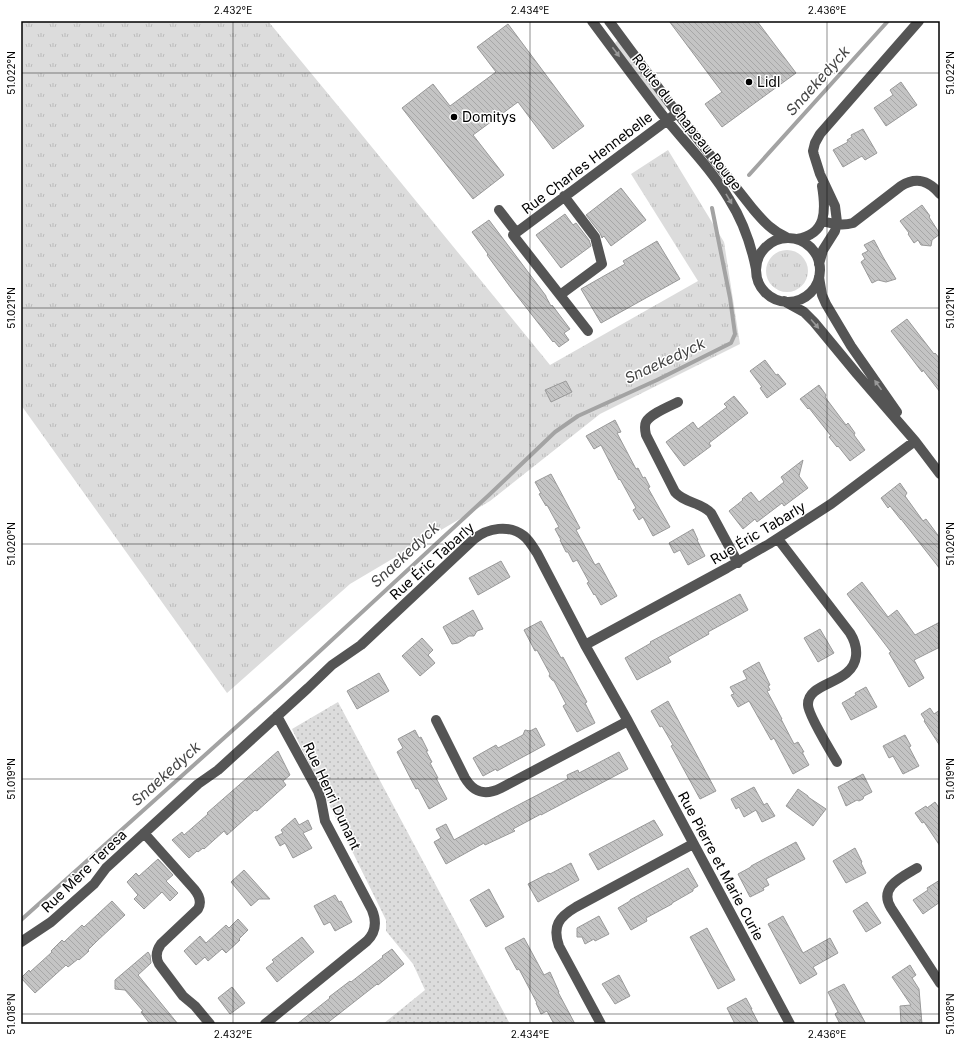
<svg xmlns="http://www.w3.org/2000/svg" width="961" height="1045" font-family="Inter,sans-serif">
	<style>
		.grass { fill: url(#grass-tufts) }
		.park { fill: url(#park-dots) }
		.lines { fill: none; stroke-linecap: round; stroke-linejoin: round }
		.stream { stroke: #a3a3a3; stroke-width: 4 }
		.building { fill: url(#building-back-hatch); stroke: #999 }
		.minor { stroke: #555; stroke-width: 10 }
		.oneway { fill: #999 }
		.ticks { fill: none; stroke: #000; stroke-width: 1; stroke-opacity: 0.45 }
		.poi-dot { fill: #000; stroke: #fff; stroke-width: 1.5 }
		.labels { text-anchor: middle; stroke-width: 3; stroke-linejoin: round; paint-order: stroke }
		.poi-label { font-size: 14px; fill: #000; stroke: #fff; text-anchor: start }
		.street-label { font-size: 14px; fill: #000; stroke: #fff }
		.water-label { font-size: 15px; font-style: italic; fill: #444; stroke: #fff }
		.neatline { fill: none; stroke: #000; stroke-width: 1.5 }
		.ticks-label { font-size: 10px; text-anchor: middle; fill: #000 }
	</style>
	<defs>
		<pattern id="grass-tufts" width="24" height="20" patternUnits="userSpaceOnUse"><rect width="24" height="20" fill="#dcdcdc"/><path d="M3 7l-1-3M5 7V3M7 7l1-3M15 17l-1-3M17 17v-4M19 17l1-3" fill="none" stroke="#bbb"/></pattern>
		<pattern id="park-dots" width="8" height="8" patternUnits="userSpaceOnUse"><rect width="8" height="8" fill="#dcdcdc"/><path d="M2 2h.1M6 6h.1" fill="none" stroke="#bbb" stroke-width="1.8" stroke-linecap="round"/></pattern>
		<pattern id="building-back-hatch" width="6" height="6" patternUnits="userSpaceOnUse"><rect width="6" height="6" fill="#c4c4c4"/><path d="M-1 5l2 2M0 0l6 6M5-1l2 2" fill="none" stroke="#a7a7a7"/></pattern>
	</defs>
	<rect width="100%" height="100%" fill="#fff"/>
	<!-- grass -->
	<path class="grass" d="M21,21h247l85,103 197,241 148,-84 -67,-107 37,-24 56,92 16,102 -140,70 -110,87 -140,83 -123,109 -206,-288z
		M618,40l45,61 3,7v1l-1,1 -46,-60 -4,-7z
		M766 271a21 21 0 1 1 42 0a21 21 0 1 1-42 0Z"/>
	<!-- park -->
	<path class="park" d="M338,702l172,322h-127l42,-34 -12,-26 -27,-33v-11l-94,-191z"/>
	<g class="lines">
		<!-- stream -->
		<path class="stream" d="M749,175l139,-154
			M21,920l261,-234 207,-191 66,-63 23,-16 79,-36 74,-37 4,-9 -5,-36 -18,-90"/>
	</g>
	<!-- building -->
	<path class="building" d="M669,21h88l39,52 -74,54 -17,-23 17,-12z
		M508,24l76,102 -31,23 -35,-47 -45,33 31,40 -31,24 -71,-91 31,-24 17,22 46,-34 -19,-25z
		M901,82l16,23 -31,21 -12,-18 19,-13 -3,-5z
		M863,129l14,24 -12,7 -3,-4 -19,11 -10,-17 15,-8 -1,-2 5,-3 -1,-2z
		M621,188l25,32 -35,26 -7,-10 -2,2 -2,-5 -14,-18z
		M922,205l8,11 -1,1 11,17 -8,6 -1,6 -10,-1 -3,-5 -4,3 -6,-9 1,-1 -9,-12z
		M565,214l8,11 3,-2 13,17 2,6 -30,22 -25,-33z
		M489,220l57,76v1l5,9 1,-1 18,24 -6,4 5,7 -10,7 -5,-6 -1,1 -42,-54 -24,-33 1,-1 -16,-22z
		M874,240l9,17 13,22 -10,3 -8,-2 -6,3 -11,-21 4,-3 -3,-5 6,-3 -4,-6z
		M657,241l23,38 -79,44 -20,-34 44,-25 -2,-3z
		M907,319l27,35 1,-1 5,6v33l-17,-22 -1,2 -31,-41z
		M765,360l11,15 2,-1 8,10 -19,14 -7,-10 2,-1 -12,-16z
		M566,381l6,11 -21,10 -6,-12z
		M819,385l7,10 -1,2 21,28 2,-2 7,10 -1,2 11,15 -15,11 -12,-15 -1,1 -8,-10 2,-1 -22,-28 -1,1 -8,-10z
		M734,396l14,17 -39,30 2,3 -27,20 -18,-24 27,-20 5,7 29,-22 -3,-3z
		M615,420l6,12 -4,1 19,36 2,-1 5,10 2,-1 5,10 -2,1 22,39 -17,9 -10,-19 -4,3 -6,-10 3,-2 -16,-29 -1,1 -18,-35 -7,4 -8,-13z
		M803,460l-4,16 9,12 -24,18 -2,-3 -25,19 -2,-3 -12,10 -14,-18 14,-11 -1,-1 9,-7 8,10 25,-20 -3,-5z
		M551,474l29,54 -4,2 19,35 4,-2 18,33 -16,9 -6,-11 -1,1 -7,-12 2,-1 -12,-22 -4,2 -5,-10h-2l-6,-12h1l-6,-11 4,-2 -12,-22 -1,1 -7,-12 2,-1 -6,-11z
		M900,483l7,10 -2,3 18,25 3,-2 14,19v31l-39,-50v1l-11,-14 -2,2 -7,-10z
		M693,529l5,11h-1l8,16 -17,9 -8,-15 -6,3 -5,-10z
		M501,561l9,16 -32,18 -9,-17z
		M862,582l26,35 9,-7 18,25 25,-13v25l-26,13 10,18 -15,9 -20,-34 2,-1 -44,-58z
		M740,594l8,16 -40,22 1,2 -41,23 3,5 -34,18 -12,-22 26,-15 -1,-1z
		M473,610l10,19 -6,2 -3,5h-5l-11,7 -6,1 -9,-17z
		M541,621l20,37 2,-1 24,45 -2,1 10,20 -18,9 -14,-26 3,-2 -12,-23 -2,-1 -3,-4 1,-2 -13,-24 -2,1 -11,-21z
		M820,629l14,24 -16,9 -14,-24z
		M422,638l11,12 -5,5 7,8 -15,13 -18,-20z
		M759,662l11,23 -2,1 2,4 -3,1 15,28h-1l13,25 4,-2 6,10h-2l7,13 -16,9 -19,-36 -3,2 -22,-39 -11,6 -7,-12 3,-1 -4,-7 17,-8 -4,-8z
		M379,673l10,18 -32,18 -10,-18z
		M866,687l11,20 -26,13 -9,-17 14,-8 -1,-2z
		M668,701l48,90 -16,8 -29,-53 2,-1 -11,-19 -2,1 -9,-16z
		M930,708l4,6 6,-4v36l-16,-25 1,-1 -4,-6z
		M536,728l9,17 -48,26 -1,-2 -13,7 -10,-18 23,-13 2,3 25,-13 2,-5 5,1z
		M415,730l4,8 2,-1 7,14h-2l6,11 -2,1 8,15h-2l11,21 -18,10 -11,-21 -2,1 -19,-37 6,-4 -5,-9z
		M905,735l6,11 -2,1 10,19 -16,8 -10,-18 -4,2 -6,-12z
		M278,751l12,24 -7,6 3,4 -29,26 -2,-1 -28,25 -3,-4 -20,18 -1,-1 -5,4 -1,-1 -8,7 -17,-18 10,-8 2,3 24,-21 -1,-1z
		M619,752l9,17 -87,46v-1l-28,15 2,2 -30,14 -1,-2 -38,21 -12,-22 7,-4 -5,-9 10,-5 8,16 47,-26 67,-35 -1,-4 11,-5 1,3z
		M863,774l9,18 -8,4 -1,3 -4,2 -2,-1 -11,6 -8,-19z
		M754,787l10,18 3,-2 8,13 -13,6 -6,-12 -12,7 -5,-10 -3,2 -5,-10z
		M798,789l10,7v1l18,12 -13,17 -27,-20z
		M935,802l5,7v37l-16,-24 -2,1 -7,-10 11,-7 1,2z
		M295,818l4,7 9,-5 4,9 -9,4 9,15 -19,10 -8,-15 -5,3 -5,-9 8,-4 -2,-3z
		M654,820l9,15 -65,35 -9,-16z
		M796,842l9,17 -39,20 3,6 -6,3 1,2 -14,7 -12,-23 13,-7v-1z
		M855,848l7,14 -1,1 5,10 -20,10 -13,-22z
		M158,859l15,16 -7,6 12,12 -8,8 -8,-9 -18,17 -10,-10 4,-4 -11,-13 9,-9 3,3z
		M571,863l8,17 -41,22 -10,-18 21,-11 1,1z
		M688,868l10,18 -5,3v2l-21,12v1l-26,14 1,3 -16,9 -13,-22 12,-7v-1z
		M244,870l26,29h-11l-8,7 -20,-24z
		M940,880v22l-17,12 -10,-14 15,-10 -1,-2z
		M489,889l15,28 -18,10 -16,-27z
		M335,895l4,7 2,-1 11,21 -17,9 -5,-9 -6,3 -10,-19z
		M112,901l13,14 -28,26 -9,9 1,1 -10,9 -1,-1 -10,8 -2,-2 -31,28 -14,-15 8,-8 1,2 22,-20 -1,-1 11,-11 2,2 18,-17 2,2z
		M867,902l14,21 -15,9 -13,-21z
		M599,916l10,18 -14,7 -1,-2 -9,5 -3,-7h-5v-9z
		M783,916l20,37 27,-15 8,15 -25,14 4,7 -17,10 -32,-60z
		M238,919l10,11 -9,9 1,1 -14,13 -4,-4 -14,12 -3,-4 -9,8 -12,-14 16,-15 6,7 20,-18 3,3z
		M707,928l28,52 -17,9 -28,-52z
		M302,937l12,15 -37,30 -11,-14 8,-6 -2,-2z
		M524,938l20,37 6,-3 9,20h-1l17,32h-21l-7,-13 -6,3 -5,-11h1l-18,-34 -2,1 -12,-22z
		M392,949l12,15 -26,21 -1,-1 -51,40h-29l33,-26 -1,-1 21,-16 1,1 32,-25 -1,-1z
		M148,952l2,3 1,8 -13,12 40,49h-28l-9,-12 2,-1 -18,-21 -10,-1v-9z
		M910,965l6,10 -4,3 7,11 3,35 -2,-5v5h-19l-1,-18 11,-1 -19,-28z
		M619,975l11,21 -15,8 -13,-20z
		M844,984l22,40h-26l-5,-10 3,-2 -10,-20z
		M232,987l13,16 -15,11 -12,-16z
		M746,998l6,11h-1l8,15h-24l-8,-16z"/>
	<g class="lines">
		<!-- minor -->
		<path class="minor" d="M592,21c23,31 46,62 69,92 23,29 50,55 68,86 14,22 22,45 27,70
			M609,21l68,92 76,96c11,13 19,22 35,29
			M499,210l17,22
			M822,221c11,3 20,5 31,2l48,-37c16,-10 28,-5 39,8
			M756 270a32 32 0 1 1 64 0a32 32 0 1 1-64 0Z
			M797,239c30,-5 29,-29 25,-53
			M819,264l4,-14 12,-19 2,-9 -2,-16 -15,-32 -6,-19 -1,-4 2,-8 5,-9 99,-113
			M819,277l3,18 4,9 25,42 46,66
			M560,295l42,-31 -7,-27 -31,-41
			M784,301l20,11 10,10 43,52 58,67 25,33
			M588,331l-75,-96 164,-122
			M678,402c-8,4 -28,12 -32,20 -2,4 -1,8 0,13l29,57c9,11 26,10 36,21l27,50
			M778,539l72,94c5,8 7,14 6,23 -3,29 -49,25 -48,49 0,9 23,47 29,57
			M585,645l142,-77 42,-24 62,-40 84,-63
			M436,720l29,58c9,15 20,18 36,10l127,-67
			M144,833l50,56c5,6 8,13 4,20l-37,35c-5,7 -6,13 -2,20l24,32 12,10 15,18
			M917,868c-15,9 -39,19 -26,40l49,75
			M21,942l30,-20 43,-38 12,-16 92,-84 20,-14 90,-82 24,-23 29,-20 113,-106c14,-11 35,-15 50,-3 5,4 9,11 13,17l48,92 43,76 162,303
			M265,1024l102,-83c9,-9 10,-19 5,-31l-47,-89 -4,-21 -3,-9 -41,-75
			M601,1024l-42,-78c-7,-20 0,-29 17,-39l117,-63"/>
	</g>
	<!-- one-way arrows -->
	<defs><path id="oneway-solid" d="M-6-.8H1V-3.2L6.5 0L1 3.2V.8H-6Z"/></defs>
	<g class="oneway">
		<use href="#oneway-solid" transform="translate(616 52) rotate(53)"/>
		<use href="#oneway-solid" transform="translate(729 199) rotate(59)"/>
		<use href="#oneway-solid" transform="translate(815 324) rotate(49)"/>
		<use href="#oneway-solid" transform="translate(878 385) rotate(-126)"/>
	</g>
	<!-- ticks -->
	<path class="ticks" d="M233,21v1003M530,21v1003M827,21v1003M21,73h919M21,308h919M21,544h919M21,779h919M21,1014h919"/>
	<!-- markers -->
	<g class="poi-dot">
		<circle cx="749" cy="82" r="4"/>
		<circle cx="454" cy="117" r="4"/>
	</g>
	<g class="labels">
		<!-- poi labels -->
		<g class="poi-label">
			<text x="757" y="87">Lidl</text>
			<text x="462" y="122">Domitys</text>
		</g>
		<!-- street labels -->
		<g class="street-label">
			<text transform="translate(687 122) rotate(52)" y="5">Route du Chapeau Rouge</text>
			<text transform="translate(587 163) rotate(-37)" y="5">Rue Charles Hennebelle</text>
			<text transform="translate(758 533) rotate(-31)" y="5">Rue Éric Tabarly</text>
			<text transform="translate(432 561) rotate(-42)" y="5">Rue Éric Tabarly</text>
			<text transform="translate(332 796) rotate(65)" y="5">Rue Henri Dunant</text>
			<text transform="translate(721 866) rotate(62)" y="5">Rue Pierre et Marie Curie</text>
			<text transform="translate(84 871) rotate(-44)" y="5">Rue Mère Teresa</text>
		</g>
		<!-- water labels -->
		<g class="water-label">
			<text transform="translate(818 81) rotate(-48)" y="5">Snaekedyck</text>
			<text transform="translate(665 361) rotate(-25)" y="5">Snaekedyck</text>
			<text transform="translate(405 555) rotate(-43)" y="5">Snaekedyck</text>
			<text transform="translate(166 774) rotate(-42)" y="5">Snaekedyck</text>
		</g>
	</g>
	<!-- border -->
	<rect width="961" height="1045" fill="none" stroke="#ffffff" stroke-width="44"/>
	<rect x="22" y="22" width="917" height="1001" class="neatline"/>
	<g class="ticks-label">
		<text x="233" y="14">2.432°E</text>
		<text x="530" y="14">2.434°E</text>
		<text x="827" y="14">2.436°E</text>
		<text transform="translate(11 73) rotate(-90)" y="4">51.022°N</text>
		<text transform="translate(950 73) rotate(-90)" y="4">51.022°N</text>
		<text transform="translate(11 308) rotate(-90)" y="4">51.021°N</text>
		<text transform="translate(950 308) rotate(-90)" y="4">51.021°N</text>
		<text transform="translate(11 544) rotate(-90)" y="4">51.020°N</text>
		<text transform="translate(950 544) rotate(-90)" y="4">51.020°N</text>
		<text transform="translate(11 779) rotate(-90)" y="4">51.019°N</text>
		<text transform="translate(950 779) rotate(-90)" y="4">51.019°N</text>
		<text transform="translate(11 1014) rotate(-90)" y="4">51.018°N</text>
		<text transform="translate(950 1014) rotate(-90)" y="4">51.018°N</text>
		<text x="233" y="1038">2.432°E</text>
		<text x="530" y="1038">2.434°E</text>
		<text x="827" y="1038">2.436°E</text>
	</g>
</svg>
